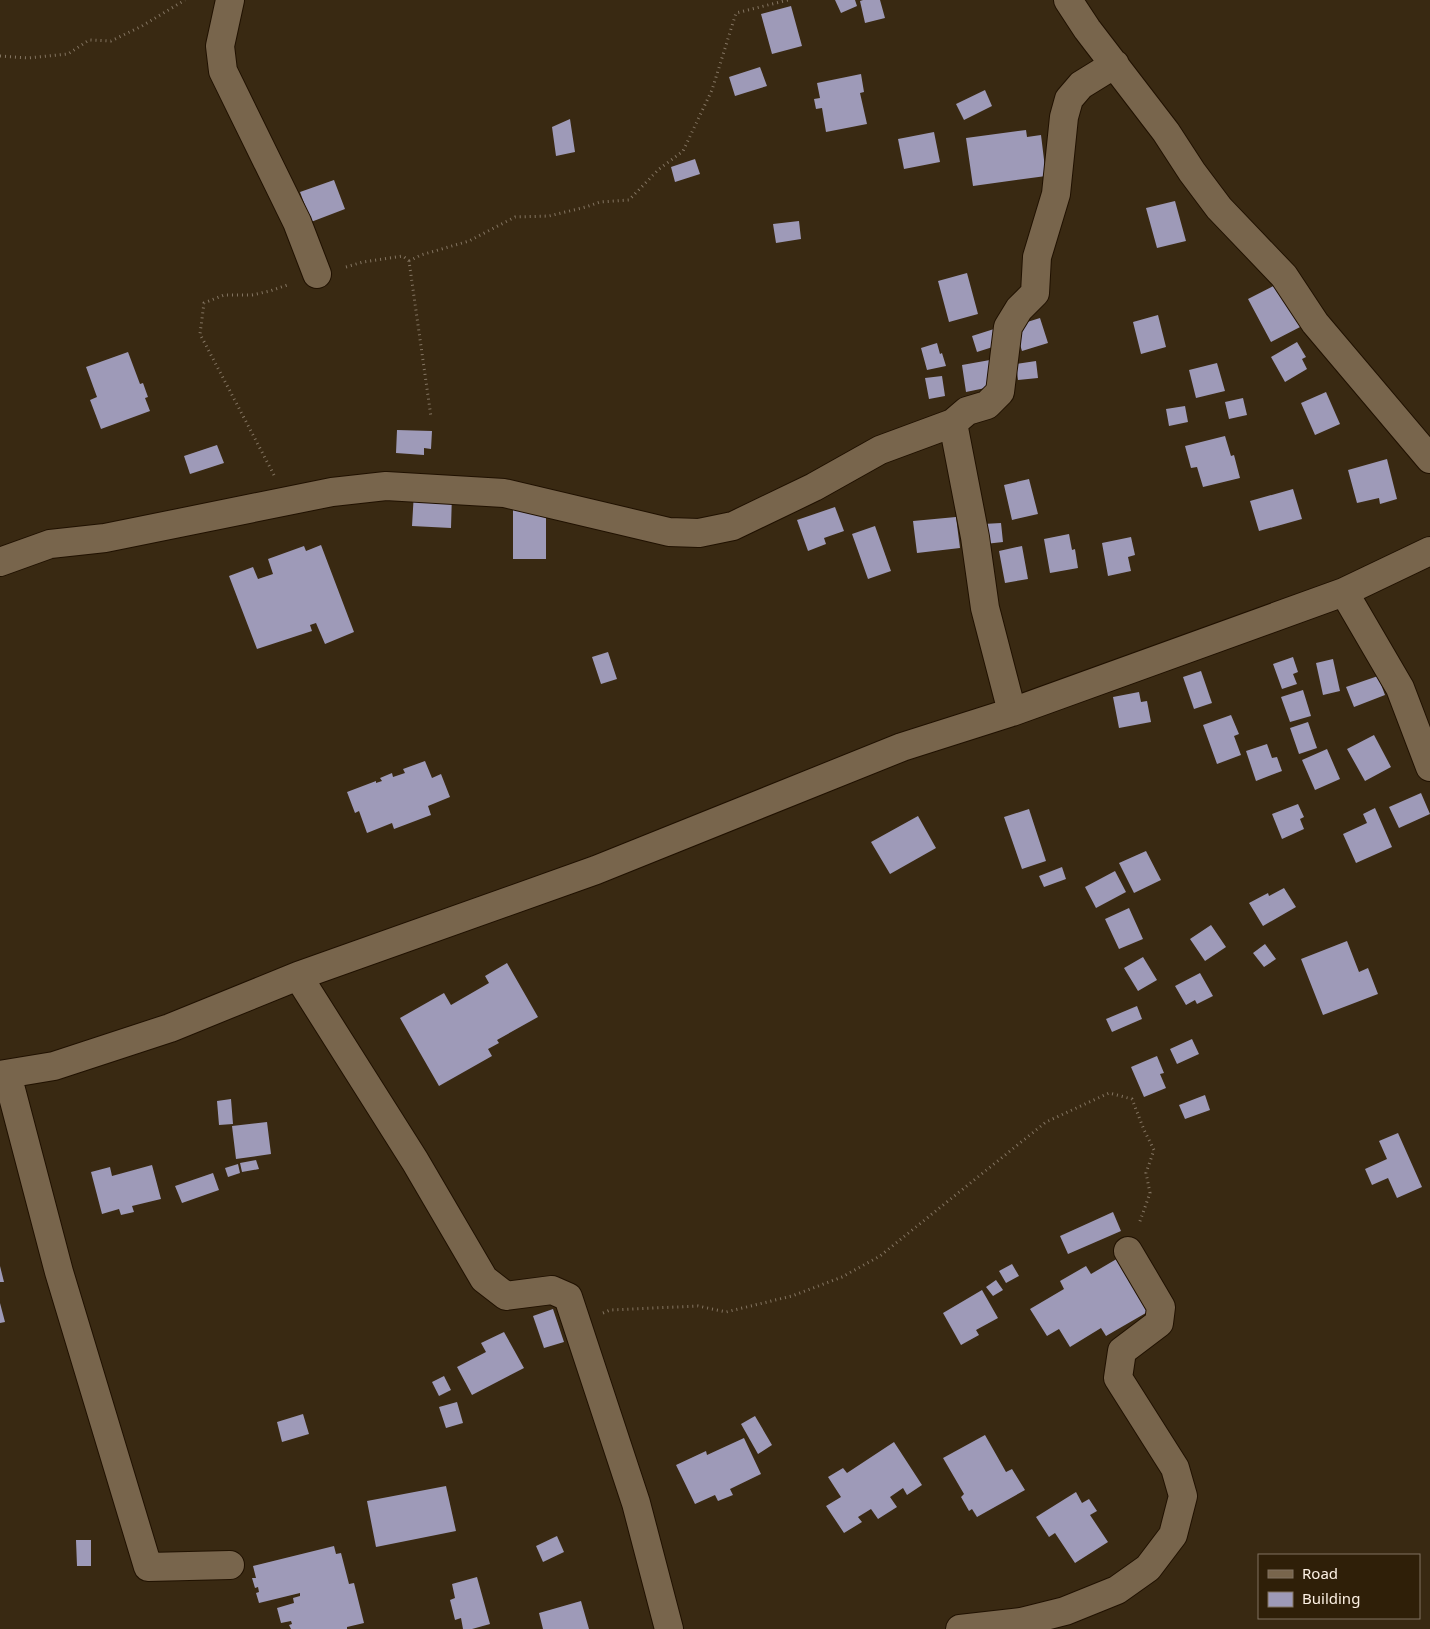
<svg xmlns="http://www.w3.org/2000/svg" width="1430" height="1629" font-family="'Noto Sans',sans-serif">
	<style>
		.building { fill: #9e9ab8 }
		.lines { fill: none; stroke-linecap: round; stroke-linejoin: round }
		.minor-casing { stroke: #201100; stroke-width: 30 }
		.path { stroke: #847562; stroke-width: 3; stroke-dasharray: 1 4; stroke-linecap: butt }
		.minor { stroke: #78654c; stroke-width: 28 }
	</style>
	<rect width="100%" height="100%" fill="#392912"/>
	<!-- building -->
	<path class="building" d="M835,0h20l2,6 -16,7z
		M863,0h17l5,18 -20,5 -5,-22z
		M791,6l11,40 -30,8 -11,-40z
		M760,67l7,19 -32,10 -6,-19z
		M861,74l3,18 -4,1 7,31 -41,8 -4,-24 -6,1 -2,-10 6,-1 -3,-15z
		M985,90l7,16 -28,14 -8,-16z
		M570,119l5,33 -19,4 -4,-29z
		M1026,130l1,7 14,-2 5,41 -73,10 -7,-48z
		M934,132l6,30 -36,7 -6,-30z
		M695,159l5,15 -25,8 -4,-15z
		M334,180l11,29 -34,13 -11,-30z
		M1175,201l11,40 -29,7 -11,-40z
		M799,221l2,18 -25,4 -3,-19z
		M967,273l11,41 -29,8 -11,-41z
		M1281,282l23,43 -33,17 -23,-43z
		M1158,315l8,32 -25,7 -8,-32z
		M1040,318l8,25 -26,8 -8,-25z
		M994,329l5,16 -22,7 -5,-16z
		M1297,342l9,15 -4,2 5,10 -22,13 -14,-25z
		M937,343l3,11 2,-1 4,13 -19,4 -6,-22z
		M128,352l12,32 3,-1 5,14 -3,1 5,13 -49,18 -11,-29 7,-3 -11,-30z
		M990,360v27l-24,5 -4,-27z
		M1036,361l2,17 -20,2 -2,-16z
		M1217,363l8,28 -29,7 -7,-28z
		M942,376l3,20 -16,3 -4,-21z
		M1326,392l14,32 -25,11 -14,-32z
		M1243,398l4,17 -18,4 -4,-17z
		M1185,406l3,16 -19,4 -3,-17z
		M397,430l35,1 -1,18 -7,-1v7l-28,-2z
		M1225,436l6,20 3,-1 6,23 -37,9 -6,-20 -6,1 -6,-22z
		M217,445l7,18 -34,11 -6,-18z
		M1387,459l10,40 -17,5 -1,-6 -22,5 -9,-33z
		M1029,479l9,35 -26,6 -8,-35z
		M1293,489l9,30 -43,12 -9,-30z
		M414,492l38,2 -1,34 -39,-2z
		M835,507l9,24 -20,7 2,6 -18,7 -11,-31z
		M513,509l33,1v49h-33z
		M956,517l4,31 -43,5 -4,-32z
		M1001,523l2,19 -18,2 -2,-20z
		M875,526l16,45 -23,8 -16,-45z
		M1069,534l3,16 3,-1 3,19 -28,5 -6,-34z
		M1131,537l4,18 -7,2 3,14 -23,5 -6,-33z
		M321,545l33,87 -29,12 -9,-21 -6,2 2,6 -55,18 -28,-73 24,-9 5,12 15,-5 -5,-15 36,-13 2,5z
		M1022,546l6,33 -23,4 -6,-32z
		M608,652l9,27 -16,5 -9,-27z
		M1293,657l5,15 -5,2 4,10 -15,5 -9,-25z
		M1333,659l7,32 -17,4 -7,-32z
		M1201,671l11,32 -18,6 -11,-32z
		M1378,676l7,19 -31,12 -8,-20z
		M1303,690l8,26 -21,6 -9,-25z
		M1139,692l2,10 6,-1 4,21 -32,6 -6,-31z
		M1231,715l8,19 -5,2 7,19 -24,9 -14,-39z
		M1308,722l9,26 -18,6 -9,-26z
		M1374,735l17,32 -26,14 -18,-32z
		M1267,744l5,14 5,-1 5,14 -26,10 -10,-30z
		M1327,749l13,30 -25,11 -13,-30z
		M425,761l7,17 9,-4 9,23 -22,9 3,9 -37,14 -2,-6 -25,10 -8,-22 -4,2 -8,-21 29,-11v2l6,-2 -2,-3 12,-5 1,4 12,-4 -2,-4z
		M1421,793l9,21 -31,14 -10,-21z
		M1298,804l6,13 -4,2 4,10 -22,10 -10,-25z
		M1375,808l17,39 -36,16 -13,-29 24,-11 -4,-9z
		M1029,809l17,52 -24,8 -18,-52z
		M918,816l18,32 -46,26 -19,-32z
		M1146,851l15,29 -27,13 -15,-30z
		M1062,867l4,12 -22,8 -5,-11z
		M1115,871l11,21 -30,16 -11,-21z
		M1284,888l12,19 -33,19 -14,-23 19,-10 1,3z
		M1129,908l14,31 -24,10 -14,-30z
		M1211,925l15,22 -21,14 -15,-22z
		M1347,941l12,31 9,-4 10,26 -55,21 -22,-56z
		M1265,944l11,15 -12,8 -11,-14z
		M1143,957l14,23 -19,11 -14,-23z
		M507,963l31,54 -41,23 2,3 -11,6 4,7 -53,30 -39,-68 44,-25 7,12 38,-22 -4,-7z
		M1200,973l13,23 -16,8 -2,-4 -9,5 -11,-19z
		M1137,1006l5,13 -30,13 -6,-13z
		M1192,1039l7,15 -22,10 -7,-15z
		M1157,1056l7,17 -4,1 6,14 -22,9 -13,-30z
		M1205,1095l5,15 -25,9 -6,-14z
		M231,1099l2,25 -14,1 -2,-24z
		M267,1122l4,32 -35,5 -4,-33z
		M1398,1133l24,54 -25,11 -9,-20 -16,7 -7,-16 22,-10 -8,-18z
		M256,1160l3,9 -17,3 -2,-9z
		M238,1164l2,9 -12,4 -3,-9z
		M152,1165l9,34 -29,7 2,6 -13,3 -2,-6 -17,5 -11,-42 19,-5 2,9z
		M213,1173l6,17 -37,13 -7,-17z
		M1113,1212l8,19 -53,23 -8,-18z
		M1120,1257l31,53 -45,26 -5,-8 -31,19 -11,-18 -12,7 -17,-27 34,-20 -4,-8 26,-15 5,8z
		M1012,1264l7,12 -13,7 -7,-12z
		M0,1266l4,16h-4z
		M996,1280l7,10 -10,6 -7,-9z
		M982,1290l16,28 -22,12 3,5 -18,10 -18,-32z
		M0,1303l5,19 -5,1z
		M553,1309l11,33 -20,6 -11,-32z
		M504,1332l20,36 -52,27 -15,-28 29,-15 -5,-9z
		M444,1376l7,14 -12,6 -7,-14z
		M457,1402l6,21 -17,5 -7,-21z
		M303,1414l6,20 -27,8 -5,-20z
		M755,1416l17,29 -14,9 -17,-30z
		M985,1435l21,37 6,-3 13,21 -48,27 -5,-8 -3,2 -8,-14 3,-3 -21,-36z
		M744,1438l17,36 -31,15 3,6 -15,6 -3,-6 -20,9 -19,-39 30,-14 1,4z
		M894,1442l28,43 -15,10 -4,-7 -13,9 7,10 -19,12 -7,-10 -13,8 4,5 -18,11 -18,-27 15,-9 -13,-20 15,-9 4,5z
		M446,1486l10,45 -80,16 -9,-46z
		M1076,1492l6,11 7,-4 8,12 -7,4 18,27 -33,21 -20,-30 -6,4 -13,-20z
		M557,1536l7,16 -21,10 -7,-16z
		M76,1540h15v26h-14z
		M334,1546l2,8 5,-1 8,31 5,-1 10,40 -17,4v2h-56l-2,-4 3,-1 -1,-3 -10,2 -4,-15 17,-5 -1,-5 7,-2v-3l-41,10 -3,-10 3,-1 -1,-5 -3,1 -3,-10h4l-3,-12z
		M477,1577l13,47 -18,5h-9l-2,-11 -6,2 -5,-20 5,-2 -3,-14z
		M581,1601l8,28h-46l-4,-16z"/>
	<g class="lines">
		<!-- minor casing -->
		<g class="minor-casing">
			<path id="minor" d="M230,0l-10,46 3,25 74,151 20,52
				M1068,0l19,29 79,103 26,40 27,36 65,68 31,47 115,136
				M0,562l50,-18 55,-6 227,-46 54,-6 118,7 165,39 30,1 34,-7 81,-39 66,-37 73,-27
				M1344,592l56,96 30,79
				M1012,712l-27,-104 -10,-71 -22,-114 14,-12 20,-6 13,-13 8,-65 11,-18 16,-16 2,-36 19,-63 8,-77 5,-18 12,-14 34,-21
				M298,976l117,185 69,118 22,17 46,-6 16,7 68,206 33,126
				M7,1074l52,198 89,295 82,-2
				M0,1075l54,-9 116,-38 128,-52 298,-106 306,-123 110,-35 332,-120 86,-41
				M960,1629l61,-7 44,-11 52,-21 31,-22 25,-33 10,-39 -8,-28 -57,-90 4,-27 37,-28 2,-16 -33,-56"/>
		</g>
		<!-- path -->
		<path class="path" d="M0,56l28,2 40,-4 21,-14 22,1 31,-15 43,-26
			M409,261l12,-6 48,-14 46,-24 34,-1 37,-9 14,-5 29,-2 30,-31 24,-18 29,-61 24,-77 52,-13
			M346,267l17,-5 40,-6 6,5 22,156
			M274,475l-74,-141 4,-31 20,-8h28l18,-4 20,-7
			M603,1313l7,-3 88,-4 28,6 66,-16 50,-19 38,-21 166,-134 63,-29 23,6 12,31 10,20 -8,23 4,20 -11,31"/>
		<!-- minor -->
		<use href="#minor" class="minor"/>
	</g>
	<!-- legend -->
	<rect x="1258" y="1554" width="162" height="65" fill="#2f1f08" stroke="#817360"/>
	<rect x="1268" y="1570" width="25" height="8" fill="#78654c" stroke="#817360"/>
	<text x="1302" y="1579" font-size="15" fill="#fdf1e4">Road</text>
	<rect x="1268" y="1592" width="25" height="15" fill="#9e9ab8" stroke="#817360"/>
	<text x="1302" y="1604" font-size="15" fill="#fdf1e4">Building</text>
</svg>
